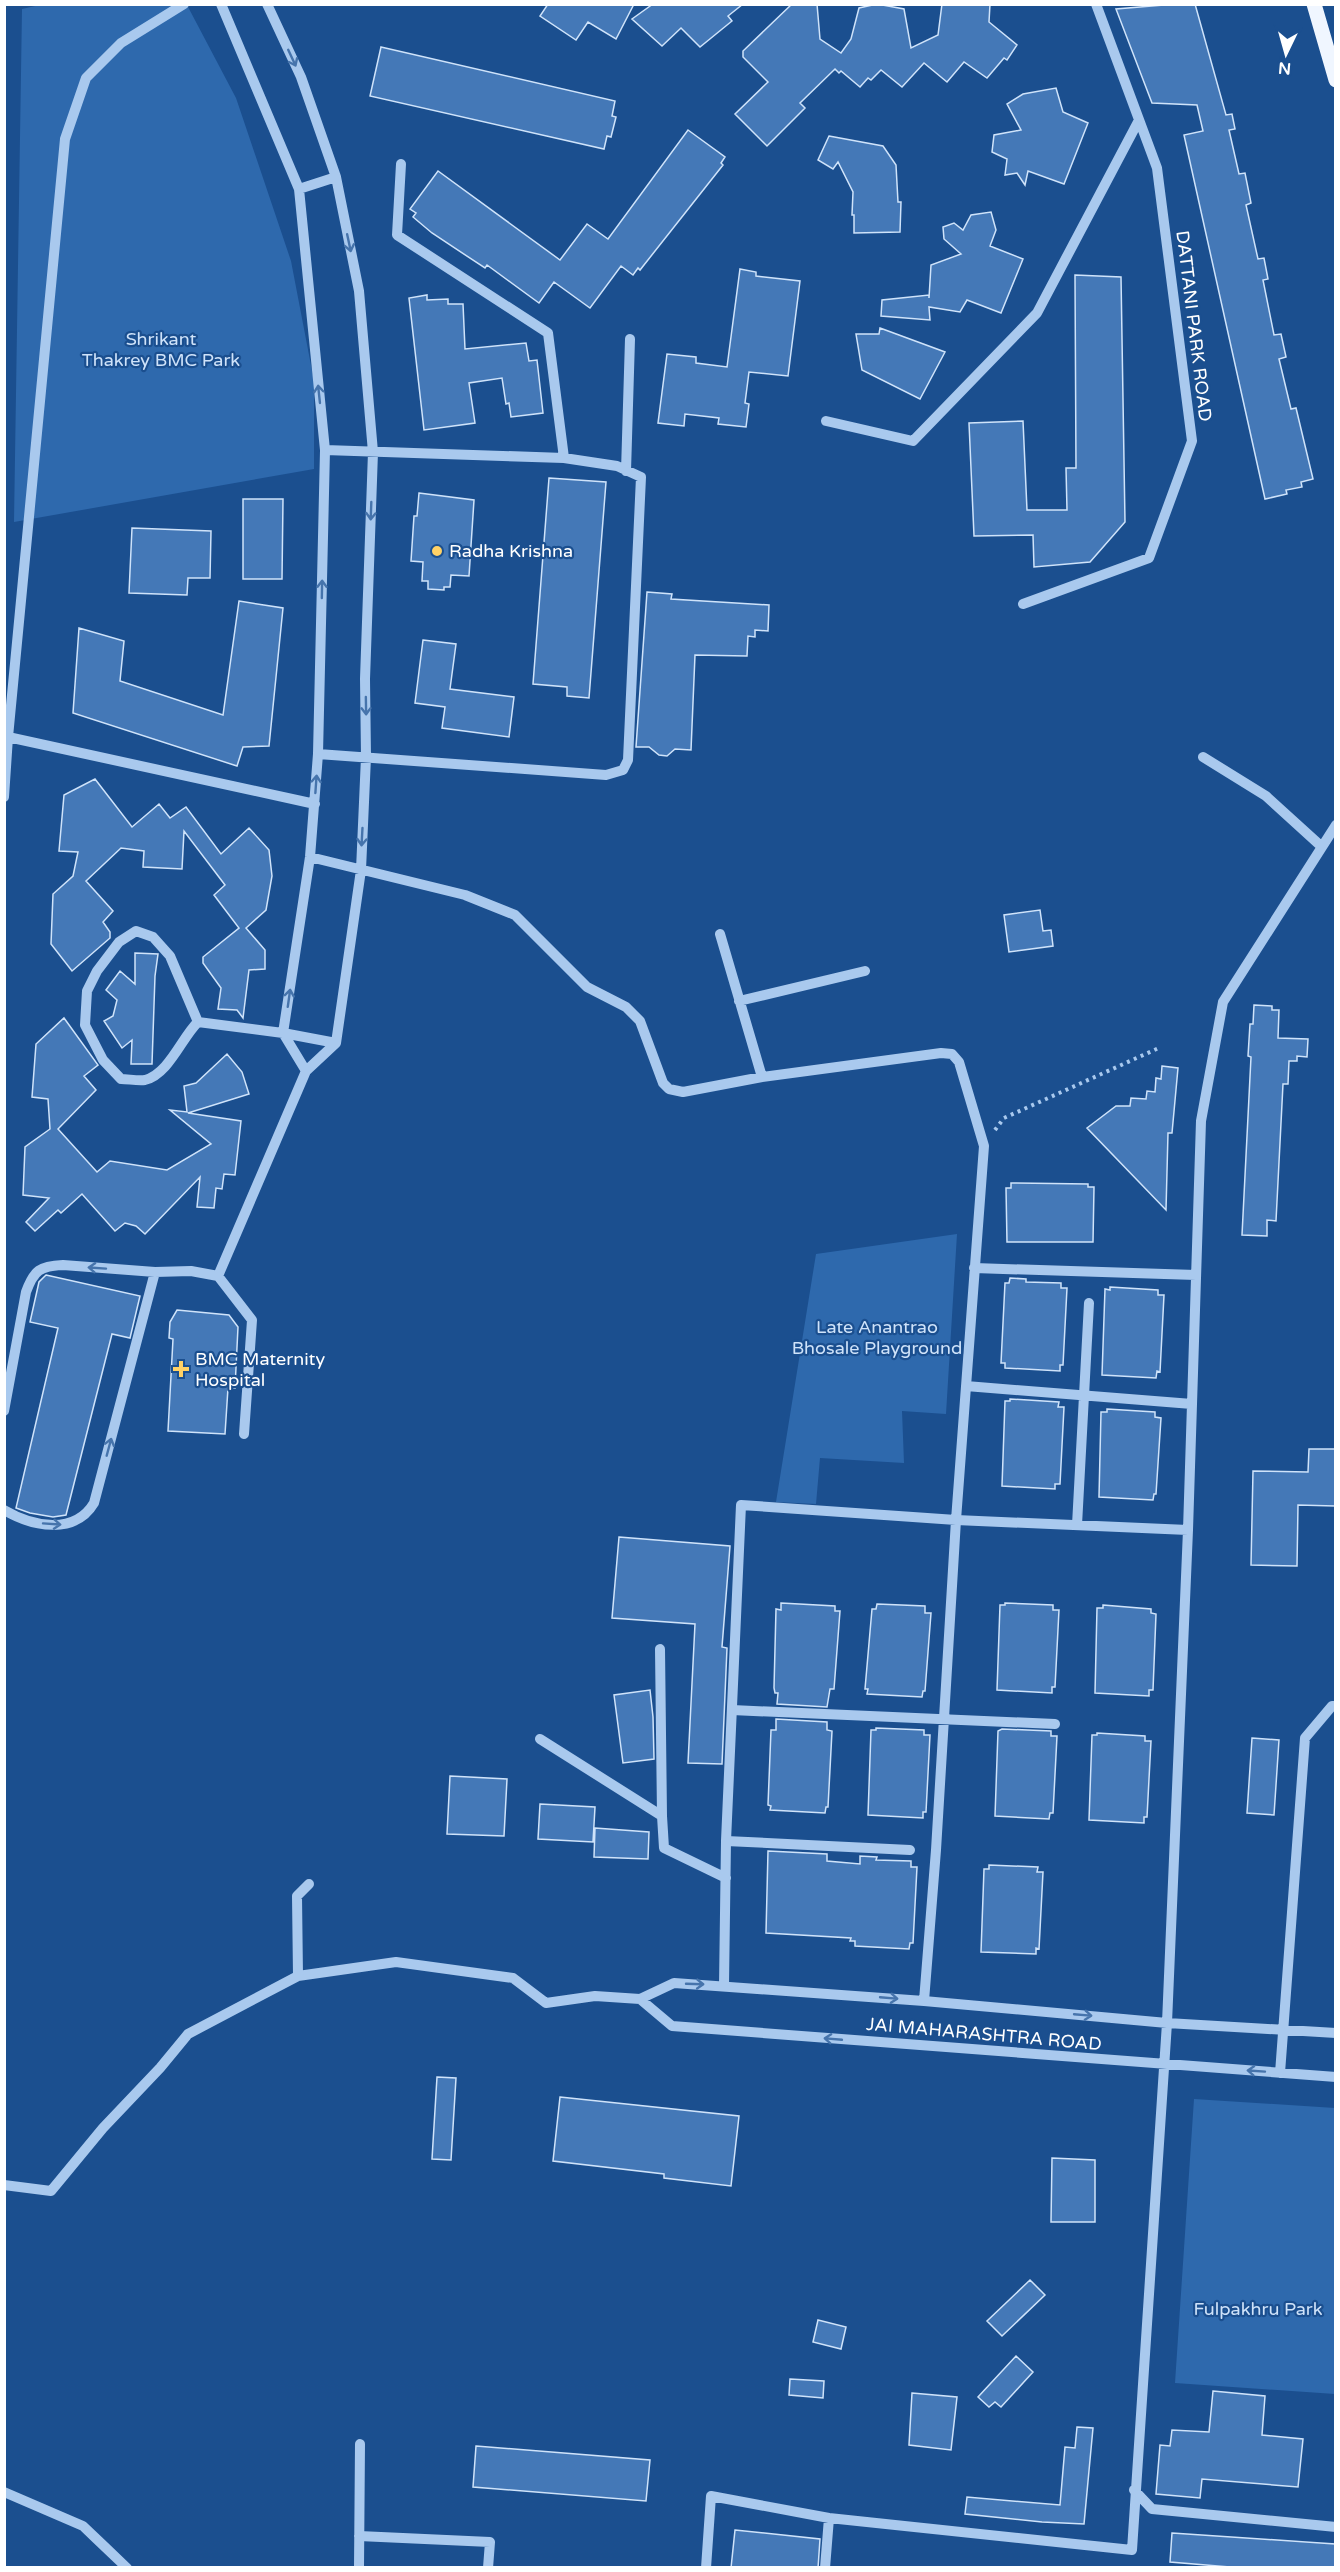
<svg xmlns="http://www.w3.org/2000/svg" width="1340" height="2572" font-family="'Varela Round',sans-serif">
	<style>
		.green { fill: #2e69ad }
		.building { fill: #4478b7; stroke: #cfe3fa; stroke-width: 1.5 }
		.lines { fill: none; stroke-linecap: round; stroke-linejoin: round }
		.path { stroke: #a9c9ee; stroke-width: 4; stroke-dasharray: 3 4.5; stroke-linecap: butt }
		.minor { stroke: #a9c9ee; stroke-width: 10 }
		.major { stroke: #f0f6ff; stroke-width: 15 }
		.oneway { stroke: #4674ac }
		.poi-dot { fill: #ffd166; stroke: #1b4f8f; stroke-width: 2 }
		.labels { text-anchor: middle; stroke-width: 4.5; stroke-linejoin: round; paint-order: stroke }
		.street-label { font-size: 18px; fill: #fff; stroke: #1b4f8f }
		.park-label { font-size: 18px; fill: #cfe3fa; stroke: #1b4f8f }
		.poi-label { font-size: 18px; fill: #fff; stroke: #1b4f8f; text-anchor: start }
	</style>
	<rect width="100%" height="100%" fill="#1b4f8f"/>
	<!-- green -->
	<path class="green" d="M44,4l143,1 49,93 55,163 23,120v88l-300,53 8,-513z
		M957,1234l-11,180 -44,-3 2,52 -84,-5 -4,46 -40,-2 40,-248z
		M1194,2099l141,9v286l-160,-11z"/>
	<!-- building -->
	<path class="building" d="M548,4h86l-18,35 -28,-17 -12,18 -36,-24z
		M653,4h90l-15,12 4,5 -32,26 -19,-19 -19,18 -30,-27z
		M792,4h25l3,35 21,14 10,-14 8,-31 18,-4 27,5 7,39 27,-13 4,-31h48l-1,18 28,23 -10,15 -3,-2 -17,20 -23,-16 -17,20 -23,-19 -22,24 -21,-17 -10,10 -3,-2 -8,9 -19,-16 -2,2 -4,-4 -35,34 5,5 -38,38 -32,-32 33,-32 -25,-25v-6z
		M1176,4h19l31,111 6,-1 3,15 -6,1 10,44 6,-1 6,30 -5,2 12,54 6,-1 4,21 -5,1 11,55 7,-1 5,23 -7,2 12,50 5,-1 17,71 -12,3 1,5 -16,3 1,4 -22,5 -81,-364 19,-4 -6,-26 -45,-2 -36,-94z
		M381,47l234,54 -3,15 4,1 -5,20 -4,-1 -3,13 -234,-53z
		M1056,88l7,24 25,11 -24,61 -36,-13 -3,14 -8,-12 -12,2 2,-16 -15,-7 2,-17 27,-5 -14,-26 16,-10z
		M688,130l37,27 -4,6 2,2 -83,105 -2,-2 -5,7 -12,-9 -31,42 -36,-26 -15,21 -52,-38 -2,3 -53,-35 -19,-16 3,-4 -6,-4 28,-38 122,89 27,-36 21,15z
		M829,136l54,10 13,19 2,37h3l-1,30 -46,1v-18h-2l1,-23 -15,-30 -5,7 -15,-9z
		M991,212l5,18 -6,16 33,13 -22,54 -34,-13 -7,12 -31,-5 1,13 -49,-4 1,-16 47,-5v3l2,-33 30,-11 -17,-15 -1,-12 11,-4 9,7 8,-15z
		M740,269l16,3v4l44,5 -12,95 -39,-4 -4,31 4,1 -3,23 -28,-3 1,-6 -34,-4 -1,12 -26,-3 9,-69 29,3v6l31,4z
		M1075,275l46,2 4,245 -35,40 -56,5 -1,-32 -59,1 -5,-113 54,-2 4,89h40l-1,-42h10z
		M427,295v5l21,-1v5h15l2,45 61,-6 3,18 8,-1 6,53 -32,4 -2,-14 -3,1 -4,-26 -33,5 6,40 -51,7 -15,-132z
		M880,328l65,24 -25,47 -58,-29 -6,-36h23z
		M549,478l57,4 -17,216 -22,-2v-9l-34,-3z
		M419,493l55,7 -5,76 -18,-1 -1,12h-6v3l-16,-1v-8h-6l1,-19 -12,-1 3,-45h3z
		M243,499h40l-1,80h-39z
		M132,528l79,3 -1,47h-22l-1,17 -58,-2z
		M647,592l25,2 -1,5 98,6 -1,26 -13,-1v7l-7,-1 -1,20 -52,-1 -4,95 -16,-1 -8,7 -8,-1 -10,-8h-13z
		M239,601l44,7 -14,138 -26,1 -6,19 -164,-53 6,-85 45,13 -4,40 103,34z
		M423,640l33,4 -6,45 64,8 -5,40 -67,-9 3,-21 -30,-4z
		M95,779l37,48 27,-23 11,14 16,-11 35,47 28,-26 20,22 3,26 -6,34 -20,18 19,22v19l-16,1 -6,48 -6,-8 -19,-1 3,-21 -18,-25v-6l36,-29 -25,-33 11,-10 -41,-54 -2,38 -39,-2 1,-16 -23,-3 -35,33 27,30 -10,11 7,10v6l-38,33 -21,-27 2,-50 20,-18 5,-24 -19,-1 5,-56z
		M1040,910l3,21 8,-1 2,16 -44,6 -5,-37z
		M135,953l23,1 -3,22 -3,88h-21l1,-24 -10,8 -18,-27 9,-5 4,-16 -11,-10 14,-19 15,13z
		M1254,1005l18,1v4h7l-1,28 30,1 -1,18 -10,-1v5h-8l-1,23h-5l-7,137 -9,-1v16l-25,-1 9,-178 -3,-1 2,-32h3z
		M64,1018l34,47 -14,11 12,14 -38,39 39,43 13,-11 57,9 44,-26 -41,-34 17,2 -3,-26 12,-3 31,-29 15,18 7,22 -61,19 53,8 -6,54 -11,-1 -2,15 -6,-1 -2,20 -17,-1 3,-30 -55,57 -9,-8 -11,-3 -10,8 -33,-37 -21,19 -3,-3 -23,21 -9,-9 23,-24 -26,-3 2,-48 25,-18 -2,-30 -16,-2 4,-53z
		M1162,1066l16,2 -6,65h-4l-2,77 -79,-82 29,-22h14l1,-8 15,1 1,-8 8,1 1,-14 5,1z
		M1011,1183l77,1v3h6l-1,55h-86l-1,-54h5z
		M46,1275l94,21 -10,42 -18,-4 -46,181 -13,2 -23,-4 -14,-5 42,-180 -28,-6 9,-40z
		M1010,1278l16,1v3l35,1v5h6l-4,77h-3v6l-55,-3v-5h-4l4,-80h4z
		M1110,1287l48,3v5h6l-4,77 -3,-1 -1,7 -54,-3 3,-86 5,1z
		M177,1310l52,5 9,12 -3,61h-7l-3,46 -57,-3 5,-92 -4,-1 1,-16z
		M1010,1399l49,3 -1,5h6l-4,77h-5v5l-53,-3 3,-85h5z
		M1107,1409l48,3v5l6,1 -5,76h-2l-1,6 -54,-3 2,-85h6z
		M1309,1449h26v57l-37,-1 -1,61 -46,-1 2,-94 55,1z
		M619,1537l111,9 -8,101 5,1 -5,116 -34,-1 7,-139 -83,-6z
		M781,1603l54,3v5h5l-6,78h-4l-3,18 -50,-3 1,-11h-3l-1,-5 2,-79 5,1z
		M1005,1603l48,2v5h6l-4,77h-3v6l-55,-3 3,-85h5z
		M877,1604l48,2v7h6l-6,78h-2l-1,6 -55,-3 1,-5h-3l7,-80h4z
		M1103,1605l48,4v4l5,1 -3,76h-4v6l-54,-3 2,-85h6z
		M650,1690l3,27 1,42 -31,4 -9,-68z
		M776,1719l51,3v8l5,1 -4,76h-2l-1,6 -55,-3 1,-4 -3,-1 3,-75h5z
		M876,1728l48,2v5h6l-4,77h-3v6l-55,-3 3,-85h5z
		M1002,1729l49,2v5h6l-4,77h-3l-1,6 -54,-3 3,-85z
		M1097,1733l48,3v5h6l-4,76h-3v6l-55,-3 3,-85h5z
		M1252,1738l27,2 -5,75 -27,-2z
		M450,1776l57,3 -3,57 -57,-2z
		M540,1804l55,3 -2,35 -55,-3z
		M595,1828l54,4 -1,27 -54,-2z
		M768,1851l59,3v7l33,3v-8l17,1 -1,3 35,1v6h6l-4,76h-3l-1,6 -54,-3v-5h-5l1,-3 -85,-5z
		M989,1865l49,2 -1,5h6l-4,77 -3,-1v6l-55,-2 3,-83h5z
		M437,2077l19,1 -5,82 -19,-1z
		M560,2097l179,19 -8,70 -67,-8v-4l-111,-13z
		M1052,2158l43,2v62h-44z
		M1030,2280l15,15 -43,41 -15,-15z
		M818,2320l28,7 -5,22 -28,-7z
		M1016,2356l17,16 -32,35 -6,-5 -6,5 -11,-10z
		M790,2379l34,2 -1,17 -34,-3z
		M1213,2391l52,5 -3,39 41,4 -5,48 -96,-8 -2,19 -44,-4 4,-49 10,1 2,-16 37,2z
		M912,2393l45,4 -6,53 -42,-5z
		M1077,2427l16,1 -9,96 -42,-2 -77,-8 2,-17 93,8 5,-58 10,1z
		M476,2446l174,14 -4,41 -173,-14z
		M735,2530l85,9 -2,29h-87z
		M1172,2533l163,11v24h-93l-72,-6z"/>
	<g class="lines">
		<!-- path -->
		<path class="path" d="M995,1130l9,-12 157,-71"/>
		<!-- minor -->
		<path class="minor" d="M221,4l78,185 26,261 -7,304 -8,103 -27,176 23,38
			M401,164l-4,71 151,98 16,125
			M299,189l37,-12
			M826,421l87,20 124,-128 102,-193
			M626,471l4,-132
			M1023,604l126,-46 43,-117 -35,-273 -61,-164
			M8,737l307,67
			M318,754l288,21 17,-5 5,-10 13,-283 -24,-11 -53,-8 -239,-8
			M1203,757l63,39 56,51
			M4,797l4,-60 57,-598 21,-61 35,-35 63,-39
			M310,857l155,38 50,20 72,72 39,20 14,14 23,62 6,6 14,3 79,-15 179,-24 11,1 7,8 25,84 -28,374 -20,330 -12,151
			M720,934l42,143
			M739,1001l126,-30
			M198,1022l-28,-66 -17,-19 -17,-6 -17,11 -22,29 -10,20 -2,34 18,35 18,19c7,0 17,2 24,1 24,-6 37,-43 53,-58l85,11 53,10
			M974,1268l222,7
			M218,1276l88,-205 30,-28 25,-173 5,-113 -1,-78 8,-227 -14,-161 -23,-114 -35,-100 -34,-73
			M966,1386l226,18
			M4,1411l22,-119c8,-22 14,-26 37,-27l92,7 36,-1 27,5 34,44 -8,114
			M4,1510c29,17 71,25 90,-7l61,-231
			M1077,1525l12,-222
			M660,1649l2,167
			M732,1710l323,14
			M540,1739l122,77 2,32 62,30
			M726,1841l184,9
			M298,1976l-1,-80 12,-12
			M724,1985l2,-144 15,-336 215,15 232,10
			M640,1999l32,27 664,51
			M1280,2073l25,-335 27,-32h4
			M4,2185l47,6 52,-63 57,-60 28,-34 110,-58 98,-14 117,16 33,25 49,-7 45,3 34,-16 250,18 243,22 169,10
			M1134,2490l18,19 184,18
			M4,2492l79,34 44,42
			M359,2536l131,6 -2,26
			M359,2568l1,-124
			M706,2568l5,-72 118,22 303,32 35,-527 21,-493 13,-409 22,-119 113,-177
			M825,2568l4,-50"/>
		<!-- major -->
		<path class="major" d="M1314,4l22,76"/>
	</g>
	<!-- one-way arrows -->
	<defs><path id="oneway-shaft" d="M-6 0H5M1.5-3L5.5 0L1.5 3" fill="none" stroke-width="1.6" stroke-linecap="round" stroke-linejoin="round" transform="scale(1.5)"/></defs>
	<g class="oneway">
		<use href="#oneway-shaft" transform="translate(292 58) rotate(65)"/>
		<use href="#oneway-shaft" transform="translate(349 243) rotate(78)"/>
		<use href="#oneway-shaft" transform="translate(319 394) rotate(-96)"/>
		<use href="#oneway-shaft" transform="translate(371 511) rotate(92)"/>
		<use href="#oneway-shaft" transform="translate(322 589) rotate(-89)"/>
		<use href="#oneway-shaft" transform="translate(366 706) rotate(89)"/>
		<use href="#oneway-shaft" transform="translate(316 784) rotate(-86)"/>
		<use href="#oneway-shaft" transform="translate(362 837) rotate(93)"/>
		<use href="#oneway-shaft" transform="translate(289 998) rotate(-82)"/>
		<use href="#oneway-shaft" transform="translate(97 1268) rotate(-176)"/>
		<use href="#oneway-shaft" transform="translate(109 1447) rotate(-75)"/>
		<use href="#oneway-shaft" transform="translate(52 1524) rotate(4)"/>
		<use href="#oneway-shaft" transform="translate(695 1984) rotate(2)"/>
		<use href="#oneway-shaft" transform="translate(889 1998) rotate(5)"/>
		<use href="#oneway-shaft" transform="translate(1083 2015) rotate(5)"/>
		<use href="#oneway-shaft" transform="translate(833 2039) rotate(-175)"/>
		<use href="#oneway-shaft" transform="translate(1256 2071) rotate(-176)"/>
	</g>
	<!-- markers -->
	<g class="poi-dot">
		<circle cx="437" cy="551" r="6"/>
		<path d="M178 1360h6v6h6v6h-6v6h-6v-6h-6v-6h6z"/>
	</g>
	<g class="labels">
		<!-- street labels -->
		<g class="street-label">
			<text transform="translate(1194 326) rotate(83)" y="6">DATTANI PARK ROAD</text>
			<text transform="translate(984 2034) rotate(5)" y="6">JAI MAHARASHTRA ROAD</text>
		</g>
		<!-- park labels -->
		<g class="park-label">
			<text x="161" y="345">Shrikant<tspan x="161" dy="21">Thakrey BMC Park</tspan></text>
			<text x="877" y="1333">Late Anantrao<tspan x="877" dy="21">Bhosale Playground</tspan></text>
			<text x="1258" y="2315">Fulpakhru Park</text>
		</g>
		<!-- poi labels -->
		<g class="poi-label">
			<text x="449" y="557">Radha Krishna</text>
			<text x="195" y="1365">BMC Maternity<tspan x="195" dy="21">Hospital</tspan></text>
		</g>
	</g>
	<!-- border -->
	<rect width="1340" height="2572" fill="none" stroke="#ffffff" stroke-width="12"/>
	<!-- north arrow -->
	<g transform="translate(1286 54) rotate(185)" stroke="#1b4f8f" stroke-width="4.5" paint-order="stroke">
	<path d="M0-4.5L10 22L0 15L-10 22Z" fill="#ffffff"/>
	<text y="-9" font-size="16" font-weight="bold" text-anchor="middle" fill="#ffffff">N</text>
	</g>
</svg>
